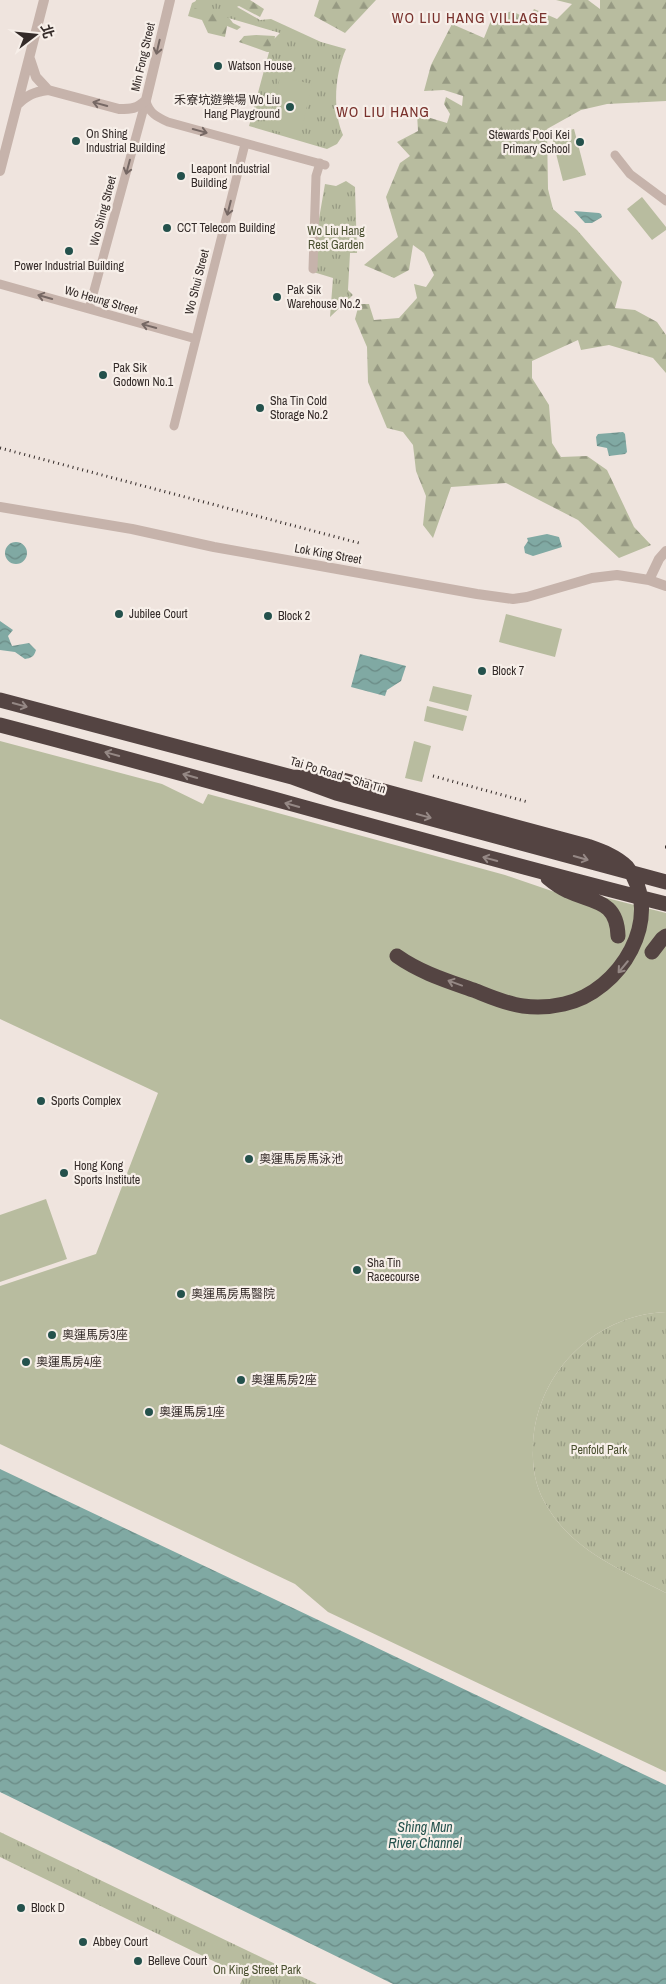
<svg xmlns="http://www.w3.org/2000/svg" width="666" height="1984" font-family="'Archivo Narrow','Noto Sans TC',sans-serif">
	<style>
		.forest { fill: url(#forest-firs) }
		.park { fill: url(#park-tufts) }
		.garden { fill: #b8bc9f }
		.water { fill: url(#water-waves) }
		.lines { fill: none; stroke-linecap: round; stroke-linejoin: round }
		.minor { stroke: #c6b3ab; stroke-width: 9 }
		.tertiary { stroke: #c6b3ab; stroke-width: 10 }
		.motorway { stroke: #544442; stroke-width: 15 }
		.rail { stroke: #342b29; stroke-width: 3; stroke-dasharray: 1 4; stroke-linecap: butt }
		.oneway { stroke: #766864 }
		.oneway2 { stroke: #958885 }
		.poi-dot { fill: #24514c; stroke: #f7efe9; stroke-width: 2 }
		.labels { text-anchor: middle; stroke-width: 4.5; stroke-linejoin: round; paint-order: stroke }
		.street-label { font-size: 12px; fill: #342b29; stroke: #f7efe9 }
		.poi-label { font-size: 12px; fill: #342b29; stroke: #f7efe9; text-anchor: start }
		.park-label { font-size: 12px; fill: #4a5030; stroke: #f7efe9 }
		.water-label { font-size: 14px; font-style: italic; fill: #24514c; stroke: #f7efe9 }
		.quarter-label { font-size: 15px; letter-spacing: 1px; fill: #79312c; stroke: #f7efe9 }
	</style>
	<defs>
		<pattern id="forest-firs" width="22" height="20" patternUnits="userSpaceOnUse" patternTransform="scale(1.25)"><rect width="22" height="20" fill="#b8bc9f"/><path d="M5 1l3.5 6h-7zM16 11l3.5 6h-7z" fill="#969982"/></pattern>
		<pattern id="park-tufts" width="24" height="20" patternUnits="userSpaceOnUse" patternTransform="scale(1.25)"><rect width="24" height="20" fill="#b8bc9f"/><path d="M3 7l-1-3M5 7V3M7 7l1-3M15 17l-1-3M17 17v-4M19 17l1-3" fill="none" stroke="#969982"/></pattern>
		<pattern id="water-waves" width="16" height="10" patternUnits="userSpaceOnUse" patternTransform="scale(1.25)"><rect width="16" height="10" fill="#80a9a3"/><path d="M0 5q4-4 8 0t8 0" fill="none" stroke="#6a8a85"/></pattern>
	</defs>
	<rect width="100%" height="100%" fill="#efe4de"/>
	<!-- forest -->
	<path class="forest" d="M198,0h52l14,9 -4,8 -21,-11 -14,6 8,11 8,4 -4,3 -10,-4 -2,11 -17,-4 -6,-13 -14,-4 4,-13z
		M319,0h57l-31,33 -31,-17z
		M556,0h32l12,9v-9h66v101l-59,3 -26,6 -34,19 1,60 5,20 24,21 45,52 -7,26 20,2 22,12 9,13v38l-13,-15 -44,-13 -28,5 -3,-10 -46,21v17l17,27 3,38 9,14 26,-1 20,14 27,57 17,18 -32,13 -41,-38 -72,-37 -55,4 -18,51 -10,-13 3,-29 -10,-25 -3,-26 -10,-13 -16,-4 -19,-46 -1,-35 -12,-28 4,-15h10l5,16 25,-2 18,-20 -3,-14 12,3 8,-12 -10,-22 -11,-8 -4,25 -15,8 -30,-13 34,-28 -12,-40 14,-34 10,-7 -13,-14 21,-11 -1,-17 30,9 3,-9 -6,-10 2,-7 16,9 1,-10 -19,-6 -20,1 7,-26 21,-41 32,14 8,-20 20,-7 16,8 6,-10 23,10 15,-15z
		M256,35l19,1 -2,16h-6l-28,-10 5,-6z"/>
	<!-- park -->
	<path class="park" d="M196,0h29l35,20 11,-1 50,23 25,7c-11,24 -14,61 -3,86l-6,9 -10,5 -78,-23 23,-85 8,-8 -86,-25z
		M346,181l9,6 2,66h-7l-2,37 5,5 -23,22 3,-39 -23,-7 15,-87 11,2z
		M666,1312v281c-44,-23 -91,-41 -118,-85 -11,-17 -16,-37 -15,-58 0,-73 59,-135 133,-138z
		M0,1832l317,152h-77l4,-8 -244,-119z"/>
	<!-- garden -->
	<path class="garden" d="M280,77l32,7 -12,53 -32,-8z
		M574,129l12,46 -23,6 -12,-47z
		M642,197l24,30v3l-14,10 -25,-31z
		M506,614l56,15 -7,28 -56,-15z
		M433,686l39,9 -4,16 -39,-10z
		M427,706l40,10 -4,15 -39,-10z
		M0,741l162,43 41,20 5,-10 297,81 82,28 4,-9 75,19v399c-74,3 -133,65 -133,138 -1,21 4,41 15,58 27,44 74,62 118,85v179l-338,-160 -33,-28 -295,-140v-158l96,-32 62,-161 -158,-74z
		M414,741l17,5 -9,36 -17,-4z
		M46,1199l21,60 -67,23v-67z"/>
	<!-- water -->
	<path class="water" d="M574,211l25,2 2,1 1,3 -10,6h-7z
		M623,432l2,2 2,18 -2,2 -16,2 -2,-8 -10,-2 -1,-9 2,-3z
		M547,534l12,3 3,10 -29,9 -8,-3 -1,-6 4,-6 -1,-3z
		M5 553a11 11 0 1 1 22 0a11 11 0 1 1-22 0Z
		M0,621l13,9 -5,6 4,10 17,-3 7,7c-2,7 -5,8 -11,9l-10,-7 -15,-2z
		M360,654l46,12 -5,15 -14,9 -2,6 -34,-9z
		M0,1469l666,316v199h-273l-393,-192z"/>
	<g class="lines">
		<!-- minor -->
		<path class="minor" d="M146,101c3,12 11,16 22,21l157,43
			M615,155l15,19 36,27
			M313,269l3,-93 4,-13
			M0,284l196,55
			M89,309l57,-209
			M174,426l71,-282"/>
		<!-- tertiary -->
		<path class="tertiary" d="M30,59l6,18 12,13
			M17,105c10,-10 17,-13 31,-15l71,19c12,0 18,0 27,-9l24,-100
			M0,171l44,-171
			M0,507l132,22 82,18 263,47 36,5 14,-2 65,-19 25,-3 32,5 17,6
			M649,580l10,-21 7,-8"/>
		<!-- motorway -->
		<path class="motorway" d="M0,700l292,77 44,16 330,89
			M0,725c223,58 443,123 666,179
			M292,777l47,2 248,67c14,5 29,10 40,21 39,50 -7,125 -63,137 -13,3 -27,4 -41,2 -16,-2 -32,-9 -47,-15 -28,-10 -55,-18 -79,-35
			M548,878c6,5 13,10 20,13 26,12 49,9 50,45
			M652,952l10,-13 4,-3"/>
		<!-- rail -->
		<path class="rail" d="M0,448l359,95
			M433,776l95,26
			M665,847h1"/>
	</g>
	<!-- one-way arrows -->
	<defs><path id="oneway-shaft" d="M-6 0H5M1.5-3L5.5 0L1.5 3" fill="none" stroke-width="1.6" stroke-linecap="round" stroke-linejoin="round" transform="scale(1.25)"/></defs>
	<g class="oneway">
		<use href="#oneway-shaft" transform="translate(158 47) rotate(103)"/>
		<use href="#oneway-shaft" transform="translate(100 104) rotate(-165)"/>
		<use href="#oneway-shaft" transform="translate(200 131) rotate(15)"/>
		<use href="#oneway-shaft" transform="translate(128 167) rotate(105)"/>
		<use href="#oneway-shaft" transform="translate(229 208) rotate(104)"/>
		<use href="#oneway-shaft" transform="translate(45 297) rotate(-164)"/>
		<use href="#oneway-shaft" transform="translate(149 326) rotate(-165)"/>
	</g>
	<g class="oneway2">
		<use href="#oneway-shaft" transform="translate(20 705) rotate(15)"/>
		<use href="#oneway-shaft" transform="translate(112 754) rotate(-165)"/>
		<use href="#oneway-shaft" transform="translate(190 776) rotate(-164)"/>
		<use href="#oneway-shaft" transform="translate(292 805) rotate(-164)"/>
		<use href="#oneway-shaft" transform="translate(424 816) rotate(15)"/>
		<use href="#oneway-shaft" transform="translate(581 858) rotate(16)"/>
		<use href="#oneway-shaft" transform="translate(490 859) rotate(-165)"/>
		<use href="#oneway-shaft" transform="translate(623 967) rotate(130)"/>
		<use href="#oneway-shaft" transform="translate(455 983) rotate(-160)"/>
	</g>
	<!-- markers -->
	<g class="poi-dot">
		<circle cx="218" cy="66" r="5"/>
		<circle cx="290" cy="107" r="5"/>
		<circle cx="76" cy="141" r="5"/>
		<circle cx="580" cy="142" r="5"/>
		<circle cx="181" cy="176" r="5"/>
		<circle cx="167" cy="228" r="5"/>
		<circle cx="69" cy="251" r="5"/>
		<circle cx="277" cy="297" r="5"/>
		<circle cx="103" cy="375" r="5"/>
		<circle cx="260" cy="408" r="5"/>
		<circle cx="119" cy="614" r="5"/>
		<circle cx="268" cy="616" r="5"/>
		<circle cx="482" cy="671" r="5"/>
		<circle cx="41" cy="1101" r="5"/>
		<circle cx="249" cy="1159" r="5"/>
		<circle cx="64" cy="1173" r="5"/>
		<circle cx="357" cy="1270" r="5"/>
		<circle cx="181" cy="1294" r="5"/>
		<circle cx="52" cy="1335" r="5"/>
		<circle cx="26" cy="1362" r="5"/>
		<circle cx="241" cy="1380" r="5"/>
		<circle cx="149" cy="1412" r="5"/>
		<circle cx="21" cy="1908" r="5"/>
		<circle cx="83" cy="1942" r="5"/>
		<circle cx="138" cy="1961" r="5"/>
	</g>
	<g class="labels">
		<!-- street labels -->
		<g class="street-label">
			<text transform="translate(143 57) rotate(-77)" y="4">Min Fong Street</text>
			<text transform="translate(103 211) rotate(-75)" y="4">Wo Shing Street</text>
			<text transform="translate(197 282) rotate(-76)" y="4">Wo Shui Street</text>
			<text transform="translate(101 300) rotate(16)" y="4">Wo Heung Street</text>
			<text transform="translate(328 554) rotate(10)" y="4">Lok King Street</text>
			<text transform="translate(338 775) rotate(17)" y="4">Tai Po Road – Sha Tin</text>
		</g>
		<!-- poi labels -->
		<g class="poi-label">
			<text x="228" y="70">Watson House</text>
			<text x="280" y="104" text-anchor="end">禾寮坑遊樂場 Wo Liu<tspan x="280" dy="14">Hang Playground</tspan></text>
			<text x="86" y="138">On Shing<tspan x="86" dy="14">Industrial Building</tspan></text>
			<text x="570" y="139" text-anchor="end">Stewards Pooi Kei<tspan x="570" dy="14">Primary School</tspan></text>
			<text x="191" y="173">Leapont Industrial<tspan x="191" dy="14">Building</tspan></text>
			<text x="177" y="232">CCT Telecom Building</text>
			<text x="69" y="270" text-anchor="middle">Power Industrial Building</text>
			<text x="287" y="294">Pak Sik<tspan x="287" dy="14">Warehouse No.2</tspan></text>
			<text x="113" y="372">Pak Sik<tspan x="113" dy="14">Godown No.1</tspan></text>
			<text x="270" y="405">Sha Tin Cold<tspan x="270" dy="14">Storage No.2</tspan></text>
			<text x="129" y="618">Jubilee Court</text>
			<text x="278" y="620">Block 2</text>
			<text x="492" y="675">Block 7</text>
			<text x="51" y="1105">Sports Complex</text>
			<text x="259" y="1163">奧運馬房馬泳池</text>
			<text x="74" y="1170">Hong Kong<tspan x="74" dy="14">Sports Institute</tspan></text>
			<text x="367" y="1267">Sha Tin<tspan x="367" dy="14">Racecourse</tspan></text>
			<text x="191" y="1298">奧運馬房馬醫院</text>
			<text x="62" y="1339">奧運馬房3座</text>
			<text x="36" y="1366">奧運馬房4座</text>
			<text x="251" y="1384">奧運馬房2座</text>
			<text x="159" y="1416">奧運馬房1座</text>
			<text x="31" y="1912">Block D</text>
			<text x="93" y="1946">Abbey Court</text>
			<text x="148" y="1965">Belleve Court</text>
		</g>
		<!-- park labels -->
		<g class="park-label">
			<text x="336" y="235">Wo Liu Hang<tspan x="336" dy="14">Rest Garden</tspan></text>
			<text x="599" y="1454">Penfold Park</text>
			<text x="257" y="1974">On King Street Park</text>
		</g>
		<!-- water labels -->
		<g class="water-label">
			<text x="425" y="1832">Shing Mun<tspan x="425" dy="16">River Channel</tspan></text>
		</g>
		<!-- quarter labels -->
		<g class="quarter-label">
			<text x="470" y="23">WO LIU HANG VILLAGE</text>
			<text x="383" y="117">WO LIU HANG</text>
		</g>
	</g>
	<!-- north arrow -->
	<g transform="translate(35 35) rotate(74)" stroke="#f7efe9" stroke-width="4" paint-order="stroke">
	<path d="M0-4L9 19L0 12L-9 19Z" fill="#342b29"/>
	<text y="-8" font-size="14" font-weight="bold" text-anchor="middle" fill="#342b29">北</text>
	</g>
</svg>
